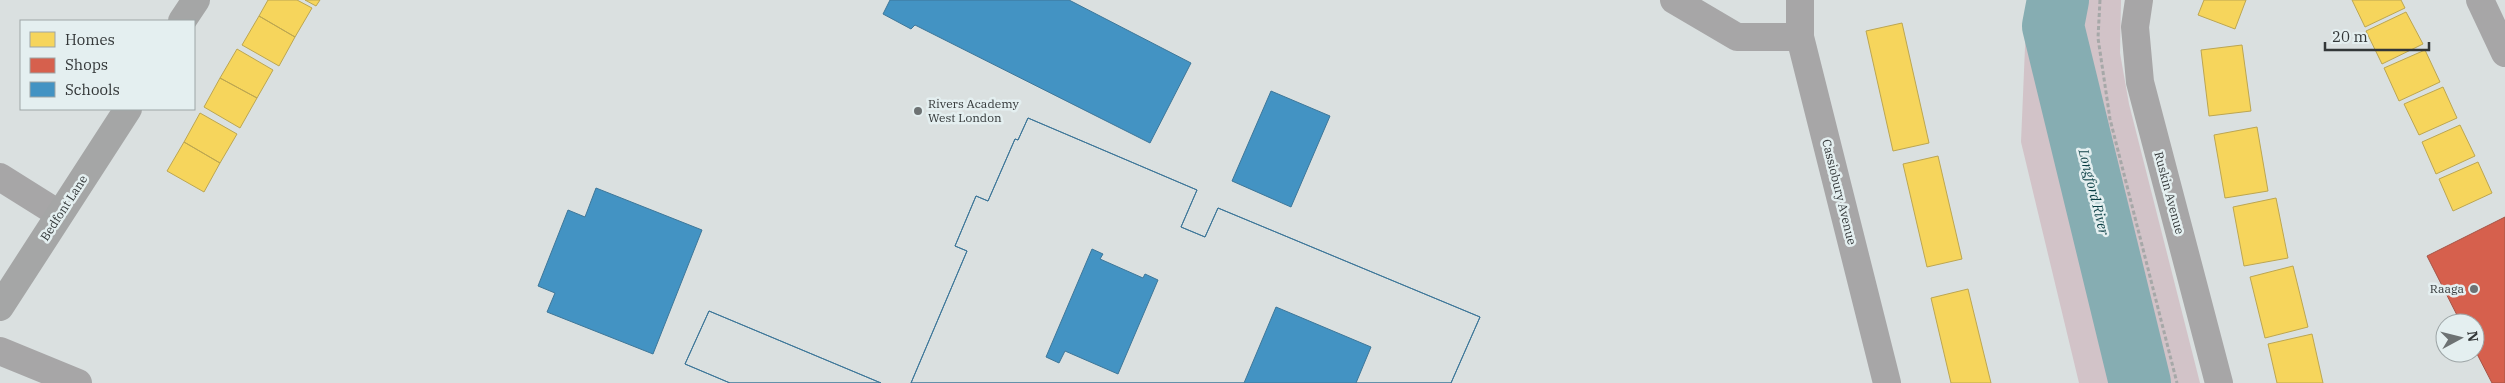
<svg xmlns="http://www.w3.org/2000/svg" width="2505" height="383" font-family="'IBM Plex Serif',serif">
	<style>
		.green { fill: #d2c3c8 }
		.homes { fill: #f6d55c; stroke: #bca651 }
		.shops { fill: #d6604d; stroke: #a55447 }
		.schools { fill: #4393c3; stroke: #3e7799; fill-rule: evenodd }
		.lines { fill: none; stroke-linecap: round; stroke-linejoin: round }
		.river { stroke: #86adb2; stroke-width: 62 }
		.path { stroke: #a6a8a8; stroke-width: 3; stroke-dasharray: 4 2.5; stroke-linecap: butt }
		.street { stroke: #a7a6a7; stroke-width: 28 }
		.secondary { stroke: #a5a6a6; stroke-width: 28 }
		.poi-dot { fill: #6d7273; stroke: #e4eff0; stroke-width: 2 }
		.labels { text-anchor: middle; stroke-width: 5; stroke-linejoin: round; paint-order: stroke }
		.poi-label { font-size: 12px; fill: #333738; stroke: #e4eff0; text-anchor: start }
		.street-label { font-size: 12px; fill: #333738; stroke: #e4eff0 }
		.water-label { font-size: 14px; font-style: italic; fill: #0a3e44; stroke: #e4eff0 }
	</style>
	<rect width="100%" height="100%" fill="#dae0e0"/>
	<!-- green -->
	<path class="green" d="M2027,0h16l-2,21 12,67 70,295h-44l-58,-241z
		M2082,0h39l-1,53 9,51 71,279h-47l-63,-264 -12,-79z"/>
	<!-- homes -->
	<path class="homes" d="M268,0h29l15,8 -17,29 -36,-21z
		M305,0h15l-4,6z
		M2204,0h42l-11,29 -37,-14z
		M2352,0h49l4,8 -40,19z
		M2406,12l17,32 -41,20 -16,-33z
		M259,16l36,21 -16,29 -37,-21z
		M1902,23l27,120 -36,8 -27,-120z
		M2242,45l9,66 -42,5 -8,-66z
		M237,49l36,21 -16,28 -37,-20z
		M2425,50l15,32 -41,19 -15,-33z
		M220,78l37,20 -17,30 -36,-21z
		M2443,87l14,31 -38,17 -15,-31z
		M200,113l37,21 -17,29 -36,-21z
		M2460,125l15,31 -39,18 -14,-32z
		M2257,127l11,64 -43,7 -11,-63z
		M184,142l36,21 -16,29 -37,-21z
		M1938,156l24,103 -35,8 -24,-103z
		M2478,162l14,31 -39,18 -14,-32z
		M2276,198l12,60 -44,8 -11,-59z
		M2293,266l15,61 -43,11 -15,-61z
		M1968,289l23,94h-40l-20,-85z
		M2312,334l11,49h-46l-9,-39z"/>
	<!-- shops -->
	<path class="shops" d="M2505,217v166h-13l-17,-33v-27h-14l-34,-67z"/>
	<!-- schools -->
	<path class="schools" d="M890,0h179l122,63 -41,80 -235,-118 -4,4 -28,-15z
		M1271,91l59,25 -39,91 -59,-26z
		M1028,118l169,72 -16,37 24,10 13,-29 262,109 -29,66h-95l15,-36 -95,-40 -32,76h-333l56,-132 -12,-5 21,-50 12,5 27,-62 3,1zM1092,249l11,5 -3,5 43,19 2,-4 13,6 -40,94 -53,-23 -6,12 -13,-6z
		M1028,118l169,72 -16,37 24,10 13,-29 262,109 -29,66h-540l56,-132 -12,-5 21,-50 12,5 27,-62 3,1z
		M596,188l106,42 -49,124 -106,-42 8,-19 -17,-7 30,-76 17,7z
		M709,311l172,72h-151l-45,-19z
		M709,311l172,72h-151l-45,-19z"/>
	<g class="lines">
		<!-- river -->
		<path class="river" d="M2058,0l-5,26 87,357"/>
		<!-- path -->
		<path class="path" d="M2100,0l-2,38 12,81 67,264"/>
		<!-- street -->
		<path class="street" d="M1674,0l63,37h63
			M1800,0v37l87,346
			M2139,0l-4,27 5,55 79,301
			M2480,0l25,53
			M0,177l59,37
			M0,351l78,32"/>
		<!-- secondary -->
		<path class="secondary" d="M182,21l14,-21
			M0,307l128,-198"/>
	</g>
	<!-- markers -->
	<g class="poi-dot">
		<circle cx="918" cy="111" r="5"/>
		<circle cx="2474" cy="289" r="5"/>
	</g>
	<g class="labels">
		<!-- poi labels -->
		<g class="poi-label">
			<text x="928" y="108">Rivers Academy<tspan x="928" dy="14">West London</tspan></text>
			<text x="2464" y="293" text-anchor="end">Raaga</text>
		</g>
		<!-- street labels -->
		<g class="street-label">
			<text transform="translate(1839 192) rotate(76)" y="4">Cassiobury Avenue</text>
			<text transform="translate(2169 193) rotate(75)" y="4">Ruskin Avenue</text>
			<text transform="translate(64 208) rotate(-57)" y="4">Bedfont Lane</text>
		</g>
		<!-- water labels -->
		<g class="water-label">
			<text transform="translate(2094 192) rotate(76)" y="5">Longford River</text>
		</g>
	</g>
	<!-- legend -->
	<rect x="20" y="20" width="175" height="90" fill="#e4eff0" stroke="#9da5a6"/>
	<rect x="30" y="32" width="25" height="15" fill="#f6d55c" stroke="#9da5a6"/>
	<text x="65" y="45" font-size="15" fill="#333738">Homes</text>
	<rect x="30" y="58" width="25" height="15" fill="#d6604d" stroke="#9da5a6"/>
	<text x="65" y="70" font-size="15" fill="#333738">Shops</text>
	<rect x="30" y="82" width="25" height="15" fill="#4393c3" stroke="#9da5a6"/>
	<text x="65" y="95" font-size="15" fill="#333738">Schools</text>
	<!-- north arrow -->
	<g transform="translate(2460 338) rotate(83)"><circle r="24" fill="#e4eff0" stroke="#9da5a6"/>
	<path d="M0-4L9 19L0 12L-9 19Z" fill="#6d7273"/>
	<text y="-8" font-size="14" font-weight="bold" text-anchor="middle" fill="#333738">N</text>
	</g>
	<!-- scale -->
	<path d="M2325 42v8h104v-8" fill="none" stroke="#333738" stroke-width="2.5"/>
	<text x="2332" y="42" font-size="15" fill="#333738" stroke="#e4eff0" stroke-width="4" paint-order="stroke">20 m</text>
</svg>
